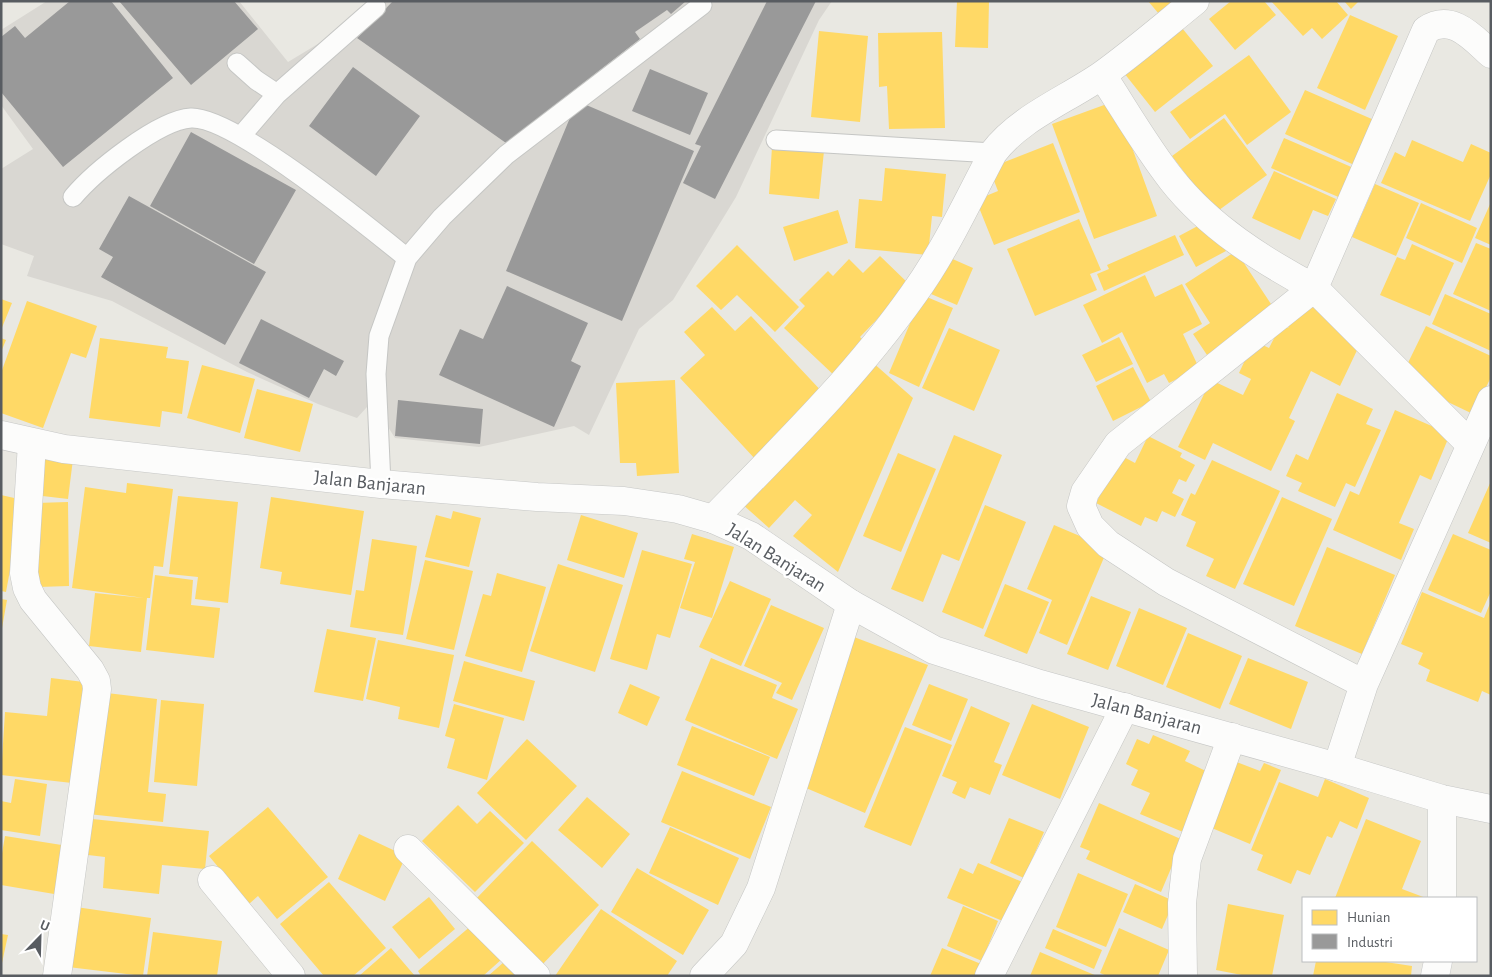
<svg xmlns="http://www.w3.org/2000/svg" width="1492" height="977" font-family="'Alegreya Sans',sans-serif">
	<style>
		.industrial { fill: #d9d7d2 }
		.homes { fill: #ffd966 }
		.industry { fill: #999 }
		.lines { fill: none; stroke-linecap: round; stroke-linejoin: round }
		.lane-casing { stroke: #c5c6c4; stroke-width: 21 }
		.street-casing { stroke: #c5c6c4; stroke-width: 29 }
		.secondary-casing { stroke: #c6c7c6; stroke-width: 29 }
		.lane { stroke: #fcfcfb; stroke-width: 19 }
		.street { stroke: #fcfcfb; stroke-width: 28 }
		.secondary { stroke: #fcfcfb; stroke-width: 28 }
		.labels { text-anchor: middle; stroke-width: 5; stroke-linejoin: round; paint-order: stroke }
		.street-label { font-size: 20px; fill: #585c61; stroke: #fff }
	</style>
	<rect width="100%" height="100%" fill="#e9e8e2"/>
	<!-- industrial -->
	<path class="industrial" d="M47,1h192l49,61 53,-32 31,-29h460l-13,19 -83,177 -63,103 -34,29 -50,106 -15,-9 -95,21 -84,-9 -17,-27 -11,-4 -10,11 -39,-14 -71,-32 -135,-71 -85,-25 7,-20 -33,-12v-75l32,-20 -32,-44v-75z"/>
	<!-- homes -->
	<path class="homes" d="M957,1h32l-1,47 -33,-1z
		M1148,1h27l-16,13z
		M1231,1h33l12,14 -41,35 -26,-31z
		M1271,1h65l12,14 -26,24 -10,-11 -9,8z
		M1344,1h15l-8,8z
		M1350,15l48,21 -33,74 -48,-22z
		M1182,28l31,38 -58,46 -31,-39z
		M819,31l49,5 -8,86 -49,-5z
		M942,32l3,96 -56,1 -2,-43 -8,1 -1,-54z
		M1249,55l42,57 -44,33 -22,-31 -35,25 -20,-27z
		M1305,90l76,33 -20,45 -76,-34z
		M1115,101l42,115 -63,23 -42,-115z
		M1224,118l43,57 -52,38 -43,-57z
		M1284,138l79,34 -13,30 -79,-34z
		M1412,140l51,22 8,-18 20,9v21l-21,47 -89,-38 14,-31 10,5z
		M1053,143l27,69 -86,33 -18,-45 22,-9 -9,-23z
		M772,147l52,4 -5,48 -50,-5z
		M885,168l61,6 -4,43 -10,-1 -4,39 -73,-7 4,-49 23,2z
		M1274,171l62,28 -8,17 -15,-6 -13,30 -48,-22z
		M1375,184l44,19 -23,53 -44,-19z
		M1491,202v43l-16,-7z
		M1421,203l56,25 -15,35 -56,-25z
		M838,210l10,33 -54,18 -11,-34z
		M1079,219l22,51 -11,4 7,16 -62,26 -28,-67z
		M1209,220l17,31 -30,16 -17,-31z
		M1175,235l9,20 -80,36 -7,-17 12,-5 -2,-4z
		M1476,243l15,6v62l-38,-17z
		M1412,244l42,19 -24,53 -50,-21 17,-38 8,3z
		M737,245l62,62 -24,25 -38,-37 -16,15 -25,-24z
		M1236,251l39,59 -68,45 -14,-21 17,-11 -25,-39z
		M880,256l30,29 -50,52 8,8 -31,33 -53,-50 21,-22 -6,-6 29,-29 5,5 16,-17 14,14z
		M948,257l25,11 -16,37 -26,-11z
		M1145,275l10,22 27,-13 20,40 -19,10 16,34 -30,15 -5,-9 -17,9 -25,-51 -20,11 -19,-38z
		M1445,294l46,20v37l-59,-27z
		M922,295l31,13 -34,79 -30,-14z
		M1,299l11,4 -11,27z
		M27,301l70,25 -11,32 -15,-5 -28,75 -42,-15v-40z
		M1301,301l43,21 -5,11 21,11 -20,42 -29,-15 -22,47 6,3 -24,50 -58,-28 -8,17 -27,-13 33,-67 32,15 8,-16 -12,-6 15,-32 15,7 12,-23 7,3z
		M712,307l23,24 16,-15 75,80 -70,64 -76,-82 25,-23 -21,-23z
		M1426,326l65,30v21l-18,37 -44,-21 -24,-24z
		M949,328l51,22 -26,61 -52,-23z
		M1119,337l14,27 -37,18 -14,-27z
		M1,338l5,2 -5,12z
		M100,338l68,9 -2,11 23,3 -7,53 -20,-3 -2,16 -71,-9z
		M871,361l42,37 -75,174 -45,-36 19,-21 -17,-15 -26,28 -28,-25z
		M202,365l53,14 -15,54 -53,-15z
		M1133,367l18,35 -38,19 -17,-35z
		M675,380l4,93 -42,3 -1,-13h-16l-4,-80z
		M257,389l56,15 -13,48 -56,-14z
		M1337,393l36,16 -7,15 15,6 -26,57 -9,-4 -11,24 -37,-16 4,-8 -16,-7 10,-22 12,6z
		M1395,410l55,24 -19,46 -11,-5 -21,48 15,6 -13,31 -68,-30 17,-39 9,4z
		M954,435l48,20 -43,106 -17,-7 -19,48 -32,-13z
		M1148,436l34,17 -2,4 15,8 -9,17 -7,-3 -7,14 12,6 -9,18 -13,-6 -5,11 -12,-5 -4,9 -45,-23 24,-48 15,8z
		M898,453l38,16 -35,83 -38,-16z
		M40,455l33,4 -5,40 -34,-4z
		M1212,460l68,31 -45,98 -29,-13 8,-17 -28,-13 10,-24 -15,-7 10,-22 4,2z
		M1491,481v62l-23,-10z
		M127,483l46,6 -10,78 -9,-1 -4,32h-3l-6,54 -52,-6 6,-53 49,5 -72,-10 13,-101 41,6z
		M1,495l22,5 -17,92 -5,-1z
		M178,496l60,6 -10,101 -33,-4 3,-22 -29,-3z
		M271,497l93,14 -13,84 -71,-11 2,-12 -22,-4z
		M1282,497l50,22 -38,87 -51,-22z
		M68,502l1,84 -31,1 -2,-84z
		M985,505l41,17 -43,107 -41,-17z
		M453,511l28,7 -12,49 -44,-10 11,-42 15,4z
		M581,515l57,18 -14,45 -57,-18z
		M1054,525l54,23 -41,97 -28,-12 13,-33 -25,-11z
		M692,534l42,13 -22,71 -32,-10 15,-46 -11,-3z
		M1453,534l38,16v41l-10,22 -53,-23z
		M372,539l45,7 -14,89 -53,-8 6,-37 8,1z
		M1327,547l68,28 -33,79 -67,-28z
		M642,550l50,14 -22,74 -13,-4 -10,36 -37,-11z
		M425,560l48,11 -19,79 -48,-11z
		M558,564l65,21 -28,87 -65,-21z
		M497,573l49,14 -24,85 -57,-16 18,-62 8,2z
		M155,575l38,5 -2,25 29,3 -6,50 -68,-8z
		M730,581l41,18 -30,67 -42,-19z
		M1005,584l44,18 -22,52 -43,-18z
		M1422,592l62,26 7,-17v94l-9,-4 -4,11 -52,-21 4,-11 -12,-6 5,-11 -22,-9z
		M1091,596l40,16 -23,58 -41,-16z
		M1,599l6,1 -5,28h-1z
		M771,605l53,23 -32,72 -16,-7 6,-10 -38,-17z
		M1139,608l48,20 -24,57 -47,-19z
		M327,629l49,9 -13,63 -49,-9z
		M1188,633l54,23 -22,53 -54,-22z
		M846,634l82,31 -63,148 -59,-25 7,-16 -11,-5z
		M378,640l76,15 -15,73 -41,-9 2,-12 -34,-8z
		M711,658l66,27 -5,13 26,11 -21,50 -92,-39z
		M1248,658l60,24 -17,47 -62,-25z
		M464,661l71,20 -11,40 -71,-20z
		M51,678l41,5 -11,101 -80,-9 4,-63 42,4z
		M630,684l30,13 -13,29 -29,-13z
		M929,684l39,15 -17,42 -39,-16z
		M107,693l50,6 -9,93 18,2 -3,28 -75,-8z
		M161,700l43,4 -7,82 -43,-4z
		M454,704l50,14 -17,62 -40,-12 8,-29 -10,-3z
		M1032,704l57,23 -29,72 -58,-24z
		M971,706l39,17 -16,39 8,3 -12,30 -20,-8 -5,12 -13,-6 5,-11 -15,-6z
		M692,726l78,31 -16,39 -77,-31z
		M905,727l47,18 -41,101 -47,-19z
		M1153,735l37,16 -5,10 25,12 -27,59 -43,-18 10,-21 -19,-8 7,-15 -12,-6 11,-25 12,5z
		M527,739l50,47 -51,54 -49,-47z
		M1234,761l26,10 4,-8 17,7 -31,74 -43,-18z
		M682,771l89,36 -21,52 -89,-37z
		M15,779l32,5 -7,52 -39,-6v-29l10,2z
		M1325,779l44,19 -12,31 -17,-8 -8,17 -5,-2 -17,39 -13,-5 -6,14 -34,-14 6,-15 -12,-5 28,-68 39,15z
		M587,797l43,37 -28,34 -44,-38z
		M1099,803l84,37 -22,52 -75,-33 4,-8 -10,-4z
		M458,805l19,19 13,-13 34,32 -49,49 -53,-51z
		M268,807l60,70 -51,42 -19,-23 -9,8 -40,-48z
		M1009,818l35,14 -20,46 -34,-15z
		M92,819l117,12 -4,38 -43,-4 -3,29 -56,-6 2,-31 -17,-2z
		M1366,819l55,22 -19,48 24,9h-91z
		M670,827l69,31 -21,47 -69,-32z
		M359,834l47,22 -21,45 -47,-22z
		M5,836l63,10 -8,49 -59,-10v-26z
		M532,841l67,64 -59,62 -67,-65z
		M978,863l49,21 -17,40 -63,-26 13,-30 13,6z
		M637,868l72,42 -26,45 -72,-43z
		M1078,873l50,21 -22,53 -50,-20z
		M329,882l57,66 -33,28h-29l-44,-52z
		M1135,884l39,17 -12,28 -39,-17z
		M429,897l26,32 -36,30 -27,-32z
		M1228,904l56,11 -12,61h-25l-31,-6z
		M963,906l35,15 -16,40 -35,-15z
		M76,907l75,11 -8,58 -75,-9z
		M601,909l76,52 -10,15h-112z
		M472,925l30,34 -19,17h-62l-3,-5z
		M1119,928l50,22 -11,26h-51l-7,-3z
		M1053,929l49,21 -8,19 -49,-21z
		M153,932l69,9 -5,35h-70z
		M1,934l7,1 -6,28h-1z
		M391,948l24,28h-56z
		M942,948l44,18 -5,10h-51z
		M1040,952l57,24h-67z
		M1316,961h63l33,5 -1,10h-98z
		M504,962l12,14h-28z"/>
	<!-- industry -->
	<path class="industry" d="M70,1h41l62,77 -110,89 -62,-75v-55l14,-11 10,12z
		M119,1h115l24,28 -67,56z
		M393,1h293l-15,13 -4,-4 -32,22 5,7 -134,104 -149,-105z
		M767,1h49l-101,198 -32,-16 18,-37 -6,-2z
		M353,67l67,49 -44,60 -67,-50z
		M650,69l58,24 -18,42 -58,-24z
		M577,101l117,50 -72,170 -116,-50z
		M191,132l105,58 -42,74 -104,-58z
		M129,196l137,76 -41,73 -124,-68 12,-20 -14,-8z
		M507,286l81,37 -17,38 10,5 -27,61 -115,-52 21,-46 23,10z
		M261,319l83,42 -8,15 -12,-7 -15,29 -70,-35z
		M398,400l85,9 -3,35 -85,-8z"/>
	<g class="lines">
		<!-- lane casing -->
		<g class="lane-casing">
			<path id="lane" d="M237,63l19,17 21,14
				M241,136l36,-42 99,-87
				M776,140l217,13
				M73,197c21,-25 85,-77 118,-79 42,-2 179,110 216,140
				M381,484l-5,-110 3,-38 28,-78 35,-41 64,-62 196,-150"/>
		</g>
		<!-- street casing -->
		<g class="street-casing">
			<path id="street" d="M1102,75c23,35 44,72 70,105 37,47 90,80 142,108l-196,156 -33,48 -4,14 9,20 18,18 58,38 198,102
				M32,443l-8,130 3,15 6,12 57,70 6,11 1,8 -40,287
				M1470,444l-156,-156 112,-258c26,-17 46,7 65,24
				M713,519c70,-72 142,-142 200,-224 32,-44 55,-95 80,-142 26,-35 73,-53 109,-78 32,-23 62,-49 93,-74
				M1337,767l27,-83 127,-284
				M408,849l128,127
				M212,880l79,96
				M704,976l30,-32 27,-56 90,-284
				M989,976l136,-269
				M1183,976l-1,-73 5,-44 45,-122"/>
		</g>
		<!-- secondary casing -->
		<g class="secondary-casing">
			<path id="secondary" d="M1,435l63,14 317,35 156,13 87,4 54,8 35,10 38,17 100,68 83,46 106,34 297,83 105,32 49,10
				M1442,898v-99
				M1435,976l3,-15"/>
		</g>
		<!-- lane -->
		<use href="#lane" class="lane"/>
		<!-- street -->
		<use href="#street" class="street"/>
		<!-- secondary -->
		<use href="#secondary" class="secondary"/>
	</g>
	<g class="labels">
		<!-- street labels -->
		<g class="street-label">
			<text transform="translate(370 482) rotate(6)" y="7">Jalan Banjaran</text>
			<text transform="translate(777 557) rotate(32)" y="7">Jalan Banjaran</text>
			<text transform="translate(1147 713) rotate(15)" y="7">Jalan Banjaran</text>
		</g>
	</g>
	<!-- border -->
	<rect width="1492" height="977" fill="none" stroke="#585c61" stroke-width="5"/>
	<!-- legend -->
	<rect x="1302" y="897" width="175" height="65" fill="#ffffff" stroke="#bcbec0"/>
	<rect x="1312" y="910" width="25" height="15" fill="#ffd966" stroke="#bcbec0"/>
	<text x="1347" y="922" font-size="15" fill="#585c61">Hunian</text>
	<rect x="1312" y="934" width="25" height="15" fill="#999999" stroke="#bcbec0"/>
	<text x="1347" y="947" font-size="15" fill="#585c61">Industri</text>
	<!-- north arrow -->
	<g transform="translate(40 937) rotate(23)" stroke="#ffffff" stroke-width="4" paint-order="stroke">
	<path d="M0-4L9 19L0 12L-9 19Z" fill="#585c61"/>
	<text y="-8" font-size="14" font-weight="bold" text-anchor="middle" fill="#585c61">U</text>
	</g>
</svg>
